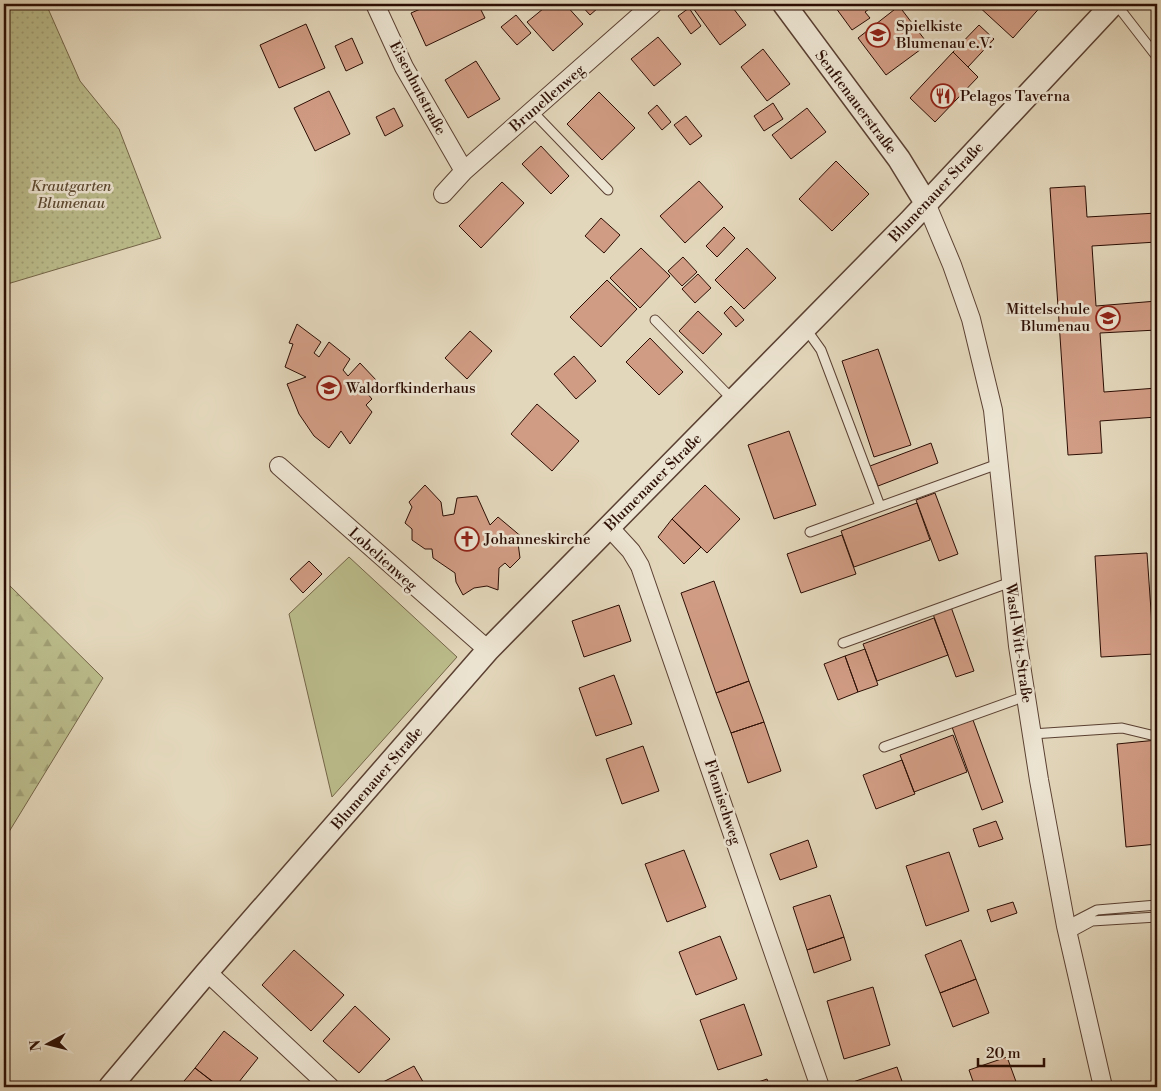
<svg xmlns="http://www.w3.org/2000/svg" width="1161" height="1091" font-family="'Libre Bodoni',serif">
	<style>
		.grass { fill: #bbbc8b; stroke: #746548 }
		.forest { fill: url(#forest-firs); stroke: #746548 }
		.park { fill: url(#park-dots); stroke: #746548 }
		.building { fill: #d19c84; stroke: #2c0e04 }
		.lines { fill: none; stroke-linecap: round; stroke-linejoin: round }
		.service-casing { stroke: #5a4032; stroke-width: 11 }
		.minor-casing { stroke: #5a4032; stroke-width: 20 }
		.tertiary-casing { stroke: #5a4032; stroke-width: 25 }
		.service { stroke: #ede5d3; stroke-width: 9 }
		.minor { stroke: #ede5d3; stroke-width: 18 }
		.tertiary { stroke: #ede5d3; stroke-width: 22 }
		.labels { text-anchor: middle; stroke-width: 5; stroke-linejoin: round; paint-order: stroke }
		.poi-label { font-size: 15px; fill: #2c0e04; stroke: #ede5d3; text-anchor: start }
		.street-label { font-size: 15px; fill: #2c0e04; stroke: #ede5d3 }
		.park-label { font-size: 15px; font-style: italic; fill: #5e4b33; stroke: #ede5d3 }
	</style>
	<defs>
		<pattern id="forest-firs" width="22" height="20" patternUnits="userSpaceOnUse" patternTransform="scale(1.25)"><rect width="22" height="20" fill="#bbbc8b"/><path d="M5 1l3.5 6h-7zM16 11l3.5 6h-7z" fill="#a1a076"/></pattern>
		<pattern id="park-dots" width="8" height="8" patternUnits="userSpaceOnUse" patternTransform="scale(1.25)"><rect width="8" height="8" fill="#bbbc8b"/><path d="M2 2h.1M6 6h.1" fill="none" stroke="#a1a076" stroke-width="1.8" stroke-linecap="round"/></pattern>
	</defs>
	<rect width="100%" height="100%" fill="#e3d7bb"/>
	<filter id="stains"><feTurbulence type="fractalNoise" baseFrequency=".004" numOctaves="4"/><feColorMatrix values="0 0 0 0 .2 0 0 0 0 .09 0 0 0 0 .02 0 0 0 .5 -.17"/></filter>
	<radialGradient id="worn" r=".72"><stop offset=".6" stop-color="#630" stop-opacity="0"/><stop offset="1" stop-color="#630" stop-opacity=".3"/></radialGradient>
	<!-- grass -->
	<path class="grass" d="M349,557l108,100 -125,140 -43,-183z"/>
	<!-- forest -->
	<path class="forest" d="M4,580l99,98 -99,162z"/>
	<!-- park -->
	<path class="park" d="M4,4h42l34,77 39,48 42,109 -157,47z"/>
	<!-- building -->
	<path class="building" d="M432,4h46l7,14 -59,28 -15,-33z
		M549,4h16l18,20 -30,27 -26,-29z
		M580,4h14l4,4 -8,7z
		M700,4h30l16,21 -26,20 -27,-37z
		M833,4h43l-11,8 5,6 -18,12z
		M976,4h67l-30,34z
		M899,6l29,38 -42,31 -28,-37z
		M689,8l12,18 -10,8 -13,-18z
		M516,15l15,18 -14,12 -16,-18z
		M306,24l19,44 -46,20 -19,-43z
		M979,25l15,14 -26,28 -15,-15z
		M658,37l23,27 -27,22 -23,-27z
		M352,38l11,25 -17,8 -11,-25z
		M763,49l27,35 -23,17 -26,-34z
		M953,52l25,25 -43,45 -25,-24z
		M476,61l24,38 -32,19 -23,-38z
		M329,91l21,43 -35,17 -21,-43z
		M599,92l36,36 -33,32 -35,-36z
		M773,103l10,16 -19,12 -10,-15z
		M657,105l14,17 -9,8 -14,-17z
		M394,108l9,18 -18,10 -9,-19z
		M807,108l19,24 -35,27 -19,-24z
		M686,116l16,20 -12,9 -16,-20z
		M541,146l28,30 -18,18 -29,-30z
		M836,161l33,33 -37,37 -33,-32z
		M699,181l24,26 -38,36 -25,-27z
		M502,182l22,21 -43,45 -22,-22z
		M1085,186l2,31 70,-4v29l-65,4 4,60 61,-5v29l-57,3 4,59 53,-4v29l-57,4 2,32 -34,2 -18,-267z
		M601,218l19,17 -16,18 -19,-17z
		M724,227l11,11 -18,19 -11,-11z
		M641,248l29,28 -30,32 -30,-30z
		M747,248l29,30 -32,31 -29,-29z
		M683,257l14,15 -15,14 -14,-15z
		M698,274l13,14 -16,15 -13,-14z
		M607,280l30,29 -36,38 -31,-30z
		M731,306l13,14 -8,7 -12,-14z
		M698,311l24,23 -19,20 -24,-23z
		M297,324l24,18 -7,11 5,4 10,-15 21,17 -7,11 5,6 12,-13 17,18 -11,11 6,7 -6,6 6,7 -22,32 -9,-13 -12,17 -15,-12 -15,-22 -12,-30 19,-7 -21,-10 8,-23 -4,-1z
		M470,331l22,20 -25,28 -22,-21z
		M650,338l33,34 -24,23 -33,-33z
		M878,349l33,96 -37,12 -32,-96z
		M574,356l22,25 -20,18 -22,-25z
		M537,404l42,37 -27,30 -41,-37z
		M789,431l27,74 -42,14 -26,-74z
		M931,443l7,20 -60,23 -8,-20z
		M425,485l16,17 2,14 11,-2 3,-16 20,-2 13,29 8,-8 25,21 -5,5 2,15 -10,10 -5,-5 -6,5 -1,22 -11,-4 -13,2 -11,7 -7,-13 -1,-9 -22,-15 -1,-9h-7l-13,-9v-11l-7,-6 7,-16 -3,-5z
		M705,485l35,34 -33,34 -35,-34z
		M935,493l23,61 -19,7 -23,-61z
		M917,503l13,37 -76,27 -13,-36z
		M672,519l29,28 -17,17 -26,-27z
		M842,535l14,39 -55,19 -14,-39z
		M1147,553l7,101 -53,3 -6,-101z
		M309,561l13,13 -19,19 -13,-14z
		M714,581l35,100 -33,12 -35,-100z
		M619,605l12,36 -47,16 -12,-36z
		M951,607l23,64 -18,6 -23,-63z
		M934,618l14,37 -71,26 -14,-37z
		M865,649l13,36 -20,7 -13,-36z
		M845,656l13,36 -20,8 -14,-36z
		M614,675l18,49 -36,12 -17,-48z
		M749,681l15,41 -33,11 -15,-40z
		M973,720l30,82 -21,8 -30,-83z
		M764,722l17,49 -33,12 -17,-50z
		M953,735l14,37 -53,20 -14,-37z
		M1157,740v104l-31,3 -9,-103z
		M643,746l16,45 -37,13 -16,-45z
		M902,760l13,34 -39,15 -13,-34z
		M996,821l7,18 -24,8 -6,-18z
		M808,840l9,27 -37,13 -10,-26z
		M684,850l22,57 -39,15 -22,-58z
		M949,852l20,59 -43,15 -20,-60z
		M830,895l14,42 -37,13 -14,-43z
		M1013,902l4,11 -26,9 -4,-12z
		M720,936l17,43 -41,16 -17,-43z
		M844,937l7,23 -37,13 -7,-23z
		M961,940l15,39 -36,14 -15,-38z
		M294,950l50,45 -33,36 -49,-46z
		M976,979l13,34 -36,14 -13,-34z
		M873,987l17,58 -46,14 -17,-58z
		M744,1004l18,51 -44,15 -18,-50z
		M355,1006l35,33 -31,34 -36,-32z
		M224,1031l34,27 -23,29h-15l-25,-19z
		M1007,1057l11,30h-43l-6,-17z
		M414,1066l12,21h-53l20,-10z
		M897,1067l7,20h-49l-2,-5z
		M195,1068l24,19h-40z
		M767,1079l3,8h-26z"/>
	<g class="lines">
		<!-- service casing -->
		<g class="service-casing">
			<path id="service" d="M1116,4l41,53
				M532,111l76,79
				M655,320l79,81
				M806,329l15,21 59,156
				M810,532l188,-68
				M843,643l168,-61
				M1032,734l90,-6 29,7
				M884,747l142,-51
				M1066,926l31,-16 60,-5
				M1068,934l24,-13 65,-4"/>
		</g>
		<!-- minor casing -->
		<g class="minor-casing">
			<path id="minor" d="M375,4l29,63 60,104
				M443,194l21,-23 189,-167
				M926,203l26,62 19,54 22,91 25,236 21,134 27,146 37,161
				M279,466l209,184
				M608,526l23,25 9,15 180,521
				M207,972l123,115"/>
		</g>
		<!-- tertiary casing -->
		<g class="tertiary-casing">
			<path id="tertiary" d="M784,4l115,155 27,44
				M110,1087l97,-115 281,-322 421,-428 204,-218"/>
		</g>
		<!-- service -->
		<use href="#service" class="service"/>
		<!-- minor -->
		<use href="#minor" class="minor"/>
		<!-- tertiary -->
		<use href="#tertiary" class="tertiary"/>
	</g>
	<!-- icons -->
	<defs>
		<g id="school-ring" transform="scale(1.25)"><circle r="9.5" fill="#ede5d3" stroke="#8f2418" stroke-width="1.5"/><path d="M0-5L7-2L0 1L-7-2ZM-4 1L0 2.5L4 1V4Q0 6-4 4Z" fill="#8f2418"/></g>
		<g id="restaurant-ring" transform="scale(1.25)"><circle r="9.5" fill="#ede5d3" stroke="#8f2418" stroke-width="1.5"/><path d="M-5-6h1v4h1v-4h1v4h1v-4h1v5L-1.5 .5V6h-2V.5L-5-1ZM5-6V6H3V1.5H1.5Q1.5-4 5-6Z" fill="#8f2418"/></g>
		<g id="church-ring" transform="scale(1.25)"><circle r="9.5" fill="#ede5d3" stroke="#8f2418" stroke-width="1.5"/><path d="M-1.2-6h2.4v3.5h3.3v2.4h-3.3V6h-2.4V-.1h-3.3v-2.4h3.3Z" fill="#8f2418"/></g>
	</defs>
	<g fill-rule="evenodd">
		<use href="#school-ring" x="878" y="35"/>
		<use href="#restaurant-ring" x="943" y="96"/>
		<use href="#school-ring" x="1108" y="318"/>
		<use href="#school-ring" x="329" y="388"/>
		<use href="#church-ring" x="467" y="539"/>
	</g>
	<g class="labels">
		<!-- poi labels -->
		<g class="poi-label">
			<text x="896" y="31">Spielkiste<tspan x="896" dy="17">Blumenau e.V.</tspan></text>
			<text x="960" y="101">Pelagos Taverna</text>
			<text x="1090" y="314" text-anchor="end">Mittelschule<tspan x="1090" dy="17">Blumenau</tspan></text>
			<text x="346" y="393">Waldorfkinderhaus</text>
			<text x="484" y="544">Johanneskirche</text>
		</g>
		<!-- street labels -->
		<g class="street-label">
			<text transform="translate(418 88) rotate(62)" y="5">Eisenhutstraße</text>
			<text transform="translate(547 98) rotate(-41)" y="5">Brunellenweg</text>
			<text transform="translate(856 102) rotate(53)" y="5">Senftenauerstraße</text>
			<text transform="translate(936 192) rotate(-47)" y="5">Blumenauer Straße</text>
			<text transform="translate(653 482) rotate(-45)" y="5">Blumenauer Straße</text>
			<text transform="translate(383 559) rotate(42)" y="5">Lobelienweg</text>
			<text transform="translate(1019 643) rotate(82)" y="5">Wastl-Witt-Straße</text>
			<text transform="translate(377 778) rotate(-49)" y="5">Blumenauer Straße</text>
			<text transform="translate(723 802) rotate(72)" y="5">Flemischweg</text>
		</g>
		<!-- park labels -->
		<g class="park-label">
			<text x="71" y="191">Krautgarten<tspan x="71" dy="17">Blumenau</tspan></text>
		</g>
	</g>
	<!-- margin -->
	<rect width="1161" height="1091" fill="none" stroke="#e3d7bb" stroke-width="20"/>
	<rect x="5" y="5" width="1151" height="1081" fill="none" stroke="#2c0e04" stroke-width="2.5"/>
	<rect x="10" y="10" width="1141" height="1071" fill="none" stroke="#2c0e04"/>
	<!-- north arrow -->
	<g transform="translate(48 1044) rotate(263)" stroke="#ede5d3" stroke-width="4" paint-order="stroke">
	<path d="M0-4L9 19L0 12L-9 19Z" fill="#2c0e04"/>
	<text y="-8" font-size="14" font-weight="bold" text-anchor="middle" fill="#2c0e04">N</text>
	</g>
	<!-- scale -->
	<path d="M978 1058v8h66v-8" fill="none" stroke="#2c0e04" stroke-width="2.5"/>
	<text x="986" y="1058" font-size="15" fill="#2c0e04" stroke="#ede5d3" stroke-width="4" paint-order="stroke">20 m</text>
	<rect width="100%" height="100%" filter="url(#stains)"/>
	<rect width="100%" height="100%" fill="url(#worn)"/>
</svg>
